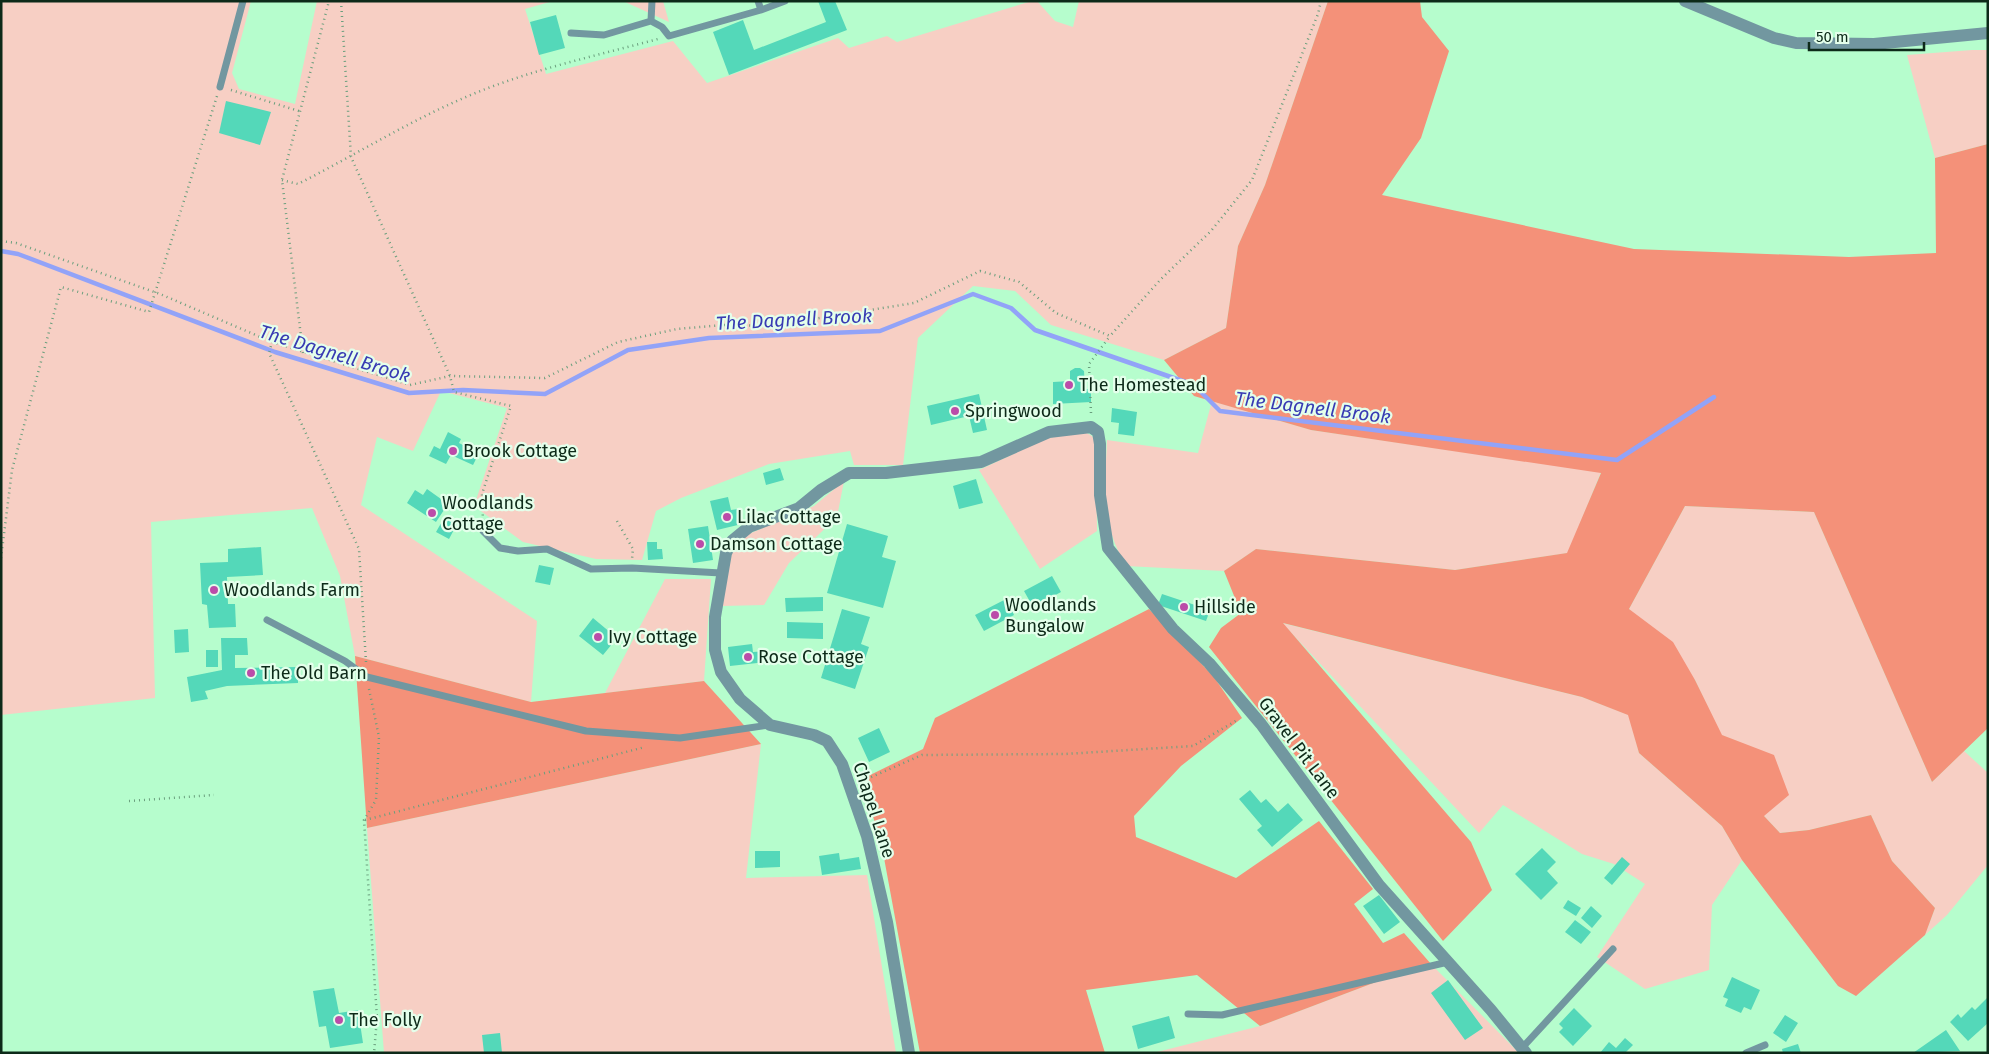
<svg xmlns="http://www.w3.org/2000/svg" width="1989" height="1054" font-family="'Fira Sans',sans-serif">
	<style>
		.green { fill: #f7cfc4 }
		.forest { fill: #f49179 }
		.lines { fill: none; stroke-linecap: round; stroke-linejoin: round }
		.stream { stroke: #92a3f8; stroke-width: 4.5 }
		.building { fill: #54d8b9 }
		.path { stroke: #6a9f7d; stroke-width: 2.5; stroke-dasharray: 1 4; stroke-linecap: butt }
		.service { stroke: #7297a0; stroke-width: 7 }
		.minor { stroke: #7297a0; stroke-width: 12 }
		.poi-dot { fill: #bb4ca9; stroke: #e4ffeb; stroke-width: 2 }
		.labels { text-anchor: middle; stroke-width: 4.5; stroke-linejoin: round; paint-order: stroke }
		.poi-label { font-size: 18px; fill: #0d2a19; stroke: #e4ffeb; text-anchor: start }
		.street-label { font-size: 18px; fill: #0d2a19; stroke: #e4ffeb }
		.water-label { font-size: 19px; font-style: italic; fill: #383bb3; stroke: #e4ffeb }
	</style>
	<rect width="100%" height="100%" fill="#b6fdcd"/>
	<!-- green -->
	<path class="green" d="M1,1h250l-19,72 7,16 56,15 22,-103h236l-28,8 21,65 127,-33 34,42 131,-45 11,10 38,-12 10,6 135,-41h5l18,20 18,6 6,-26h249l-63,184 -27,61 -12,82 -62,32 -113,-35 -36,-34 -42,-5 -55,52 -15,127h-49l-4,-14 -81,13 -88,34 -25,13 -14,49 -46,-1 -73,-17 -49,-36 33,-98 -66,-17 -28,60 -36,-14 -16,68 176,116 -6,81 -176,-46 -15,-80 -28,-68 -161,14 4,176 -154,17z
		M623,1h40l6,21z
		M1972,50h16v94l-53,14 -28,-103z
		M1212,401l99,29 290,42 -33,81 -113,17 -199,-21 -32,22 -98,-5c-26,-45 -21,-76 -19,-126l91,13z
		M1085,432l7,4 4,7 1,88 -57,38 -61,-99 68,-32z
		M844,481l-7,36 -48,46 -25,42 -42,1 11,-60 11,-10 70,-30z
		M1685,506l129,6 118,270 32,-31 24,22v92l-41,50 -22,20 10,-27 -43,-47 -21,-46 -62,15 -29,3 -16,-17 10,-60 -53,-21 -26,-55 -66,-71z
		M665,579h46l-7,102 -99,12z
		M1282,623l300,74 47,18 10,38 83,73 20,34 -30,45 -3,65 -64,19 -48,-32 48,-73 -31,-20 -32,-10 -79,-49 -24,28z
		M761,744l-15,134 121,-3 29,178h-512l-17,-225z
		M1431,964l88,89h-366l107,-27 116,-44z"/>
	<!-- forest -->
	<path class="forest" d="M1328,1h92l2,16 27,34 -28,87 -39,57 252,54 215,8 87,-4 -1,-95 53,-14v584l-56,54 -118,-270 -129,-6 -56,103 44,33 22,38 27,55 52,20 15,40 -25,21 16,17 29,-3 62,-15 21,46 43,47 -10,27 -69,61 -18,-10 -96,-126 -20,-34 -83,-73 -11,-38 -46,-18 -299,-74 188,219 21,48 -49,51 -234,-294 12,-19 20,-15 -17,-42 32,-22 199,21 112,-17 34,-80 -290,-43 -117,-34 -30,-36 62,-32 12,-82 27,-61z
		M1149,609l65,68 28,41 -61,48 -47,50 2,21 100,41 83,-57 54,68 -19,15 29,39 21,-10 27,31 -55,18 -116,44 -63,-51 -111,15 19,63h-185l-38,-206 -20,-68 61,-30 12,-31z
		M355,656l176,46 173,-21 57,63 -394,84z"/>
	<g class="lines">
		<!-- stream -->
		<path class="stream" d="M1,251l17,3 257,98 134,41 54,-3 82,4 83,-44 81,-12 171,-7 93,-37 38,14 24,22 159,55 26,26 397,49 97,-63"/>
	</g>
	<!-- building -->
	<path class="building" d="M818,1h17l12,29 -118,45 -16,-43 30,-12 11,30 72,-28z
		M556,15l9,33 -26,7 -9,-33z
		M226,101l45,11 -11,33 -41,-12z
		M1075,368h5l4,3 1,18h6v13l-38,2v-22l17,-1v-10z
		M979,394l8,36 -14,3 -4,-17 -38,9 -4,-19z
		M1112,408l25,4 -3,24 -16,-2 1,-11 -8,-1z
		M448,432l13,7 -2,4 20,10 -6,12 -22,-10 -5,9 -17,-8 5,-10 6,3z
		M780,468l4,12 -18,5 -3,-12z
		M976,479l7,24 -24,6 -6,-23z
		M427,489l21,15 -12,18 -29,-19 8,-13 8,5z
		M728,497l3,13 7,-1 4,15 -25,6 -7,-29z
		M444,518l13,6 -8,15 -13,-7z
		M847,524l41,12 -6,21 14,4 -13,47 -56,-15z
		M708,526l5,34 -20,3 -5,-34z
		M647,542h10v7h5l1,10 -15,1z
		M261,547l2,28 -36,2 1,27h7l1,23 -27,1 -2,-23 -5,-1 -2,-41 28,-1v-13z
		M539,565l15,3 -4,17 -15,-3z
		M1052,576l9,16 -28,15 -9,-16z
		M1162,594l48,16 -4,11 -48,-16z
		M823,597v14l-37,1 -1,-14z
		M1006,599l8,16 -30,16 -9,-16z
		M842,609l28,8 -9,27 8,3 -14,42 -34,-11z
		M593,618l24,20 -14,17 -24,-19z
		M787,622l36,1v16l-36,-1z
		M188,629l1,23 -14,1 -1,-23z
		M221,638h26l1,17h-13v13l63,-1v16l-71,3 -22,5 3,8 -17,3 -4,-25 35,-7z
		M752,644l1,8 13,-1 1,11 -37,4 -2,-19z
		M206,650h12v17h-12z
		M879,728l11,24 -21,10 -11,-24z
		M1250,790l11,13 5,-4 12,13 10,-9 15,17 -31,27 -15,-17 5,-4 -23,-27z
		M1542,848l14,14 -9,9 11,12 -17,17 -26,-26z
		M755,851h25v16l-25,1z
		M839,853l1,7 19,-3 2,12 -39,6 -3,-19z
		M1622,857l8,7 -18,21 -8,-7z
		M1379,895l21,27 -16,12 -21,-28z
		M1568,900l13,8 -5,8 -13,-8z
		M1591,906l11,10 -10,12 -11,-10z
		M1575,920l16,12 -10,12 -16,-12z
		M1732,977l28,13 -9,20 -7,-3 -3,6 -16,-7 3,-7 -5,-2z
		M1448,980l35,48 -18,12 -34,-47z
		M334,988l5,25 19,-3 5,33 -33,5 -4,-22 -7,1 -6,-36z
		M1988,997v26l-20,18 -18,-19 8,-8 3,4 11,-11 3,3z
		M1574,1008l18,18 -19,20 -14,-14 4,-4 -4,-4z
		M1785,1015l13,8 -12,19 -13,-9z
		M1169,1016l6,22 -37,11 -6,-23z
		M1946,1030l14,21 -47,2z
		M500,1033l2,20h-18l-2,-18z
		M1625,1038l8,7 -8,8h-25l9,-11 7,6z
		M1798,1044l3,9h-18l-1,-4z"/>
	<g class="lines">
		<!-- path -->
		<path class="path" d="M341,1l10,156 99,219 4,16 57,14 -29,88 1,27
			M231,90l68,21
			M282,180l16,4c61,-31 121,-69 185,-94 56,-22 116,-35 175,-51
			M1,241l15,2 144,51 112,48
			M303,353l-21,-173 47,-179
			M1091,413l-2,-49 21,-28
			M617,521l16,28 -1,10
			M1,558l11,-88 49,-183 88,25 68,-216
			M366,662l-7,-113 -90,-196 3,-11 138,43 40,-9 95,2 73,-36 59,-13 46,-4 47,1 144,-23 66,-32 39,11 37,31 54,23 51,-57 50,-48 41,-51 66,-166 3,-13
			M369,689l10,48 -3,63 -12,20 13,198 -3,35
			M862,781l60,-26 143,-1 128,-8 46,-27
			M129,801l85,-6
			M365,820l280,-73"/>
		<!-- service -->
		<path class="service" d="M758,1l3,9 24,-9
			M651,21l11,6 7,9 92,-26
			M571,33l33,2 47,-14 1,-20
			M220,87l23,-86
			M483,531l17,17 18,3 29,-2 44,20 41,-1 89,5
			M267,620l78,41 22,16 219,54 94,7 89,-13
			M1188,1014l34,1 226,-53
			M1522,1048l91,-99
			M1746,1053l19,-8"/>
		<!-- minor -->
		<path class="minor" d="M1685,1l89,37 22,5 78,1 114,-11
			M909,1053l-22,-131 -20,-86 -25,-72 -15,-23 -13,-6 -44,-10 -30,-26 -19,-27 -6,-22v-33l11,-64 6,-12 17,-14 50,-19 22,-18 28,-17h37l95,-11 68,-30 42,-5 7,5 2,12v51l8,53 65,81 36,34 52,61 118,161 112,125 35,43"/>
	</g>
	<!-- markers -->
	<g class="poi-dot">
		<circle cx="1069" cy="385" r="5"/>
		<circle cx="955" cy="411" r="5"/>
		<circle cx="453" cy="451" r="5"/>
		<circle cx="432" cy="513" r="5"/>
		<circle cx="727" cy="517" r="5"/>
		<circle cx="700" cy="544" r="5"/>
		<circle cx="214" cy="590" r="5"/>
		<circle cx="1184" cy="607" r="5"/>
		<circle cx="995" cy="615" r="5"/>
		<circle cx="598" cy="637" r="5"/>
		<circle cx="748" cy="657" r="5"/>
		<circle cx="251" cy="673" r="5"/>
		<circle cx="339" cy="1020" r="5"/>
	</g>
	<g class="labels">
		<!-- poi labels -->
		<g class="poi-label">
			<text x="1079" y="391">The Homestead</text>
			<text x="965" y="417">Springwood</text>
			<text x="463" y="457">Brook Cottage</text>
			<text x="442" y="509">Woodlands<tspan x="442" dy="21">Cottage</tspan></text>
			<text x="737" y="523">Lilac Cottage</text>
			<text x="710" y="550">Damson Cottage</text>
			<text x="224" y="596">Woodlands Farm</text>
			<text x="1005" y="611">Woodlands<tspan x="1005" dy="21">Bungalow</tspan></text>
			<text x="1194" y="613">Hillside</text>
			<text x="608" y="643">Ivy Cottage</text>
			<text x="758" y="663">Rose Cottage</text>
			<text x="261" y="679">The Old Barn</text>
			<text x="349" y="1026">The Folly</text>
		</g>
		<!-- street labels -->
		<g class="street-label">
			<text transform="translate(1299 748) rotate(53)" y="6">Gravel Pit Lane</text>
			<text transform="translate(874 810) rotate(72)" y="6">Chapel Lane</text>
		</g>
		<!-- water labels -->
		<g class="water-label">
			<text transform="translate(794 319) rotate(-3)" y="7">The Dagnell Brook</text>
			<text transform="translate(335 353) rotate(17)" y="7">The Dagnell Brook</text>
			<text transform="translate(1313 407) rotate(7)" y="7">The Dagnell Brook</text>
		</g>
	</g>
	<!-- border -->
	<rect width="1989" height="1054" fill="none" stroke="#0d2a19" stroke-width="5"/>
	<!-- scale -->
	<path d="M1809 42v8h115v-8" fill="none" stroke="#0d2a19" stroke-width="2.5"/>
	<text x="1816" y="42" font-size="15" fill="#0d2a19" stroke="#e4ffeb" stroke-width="4" paint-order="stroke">50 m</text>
</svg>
